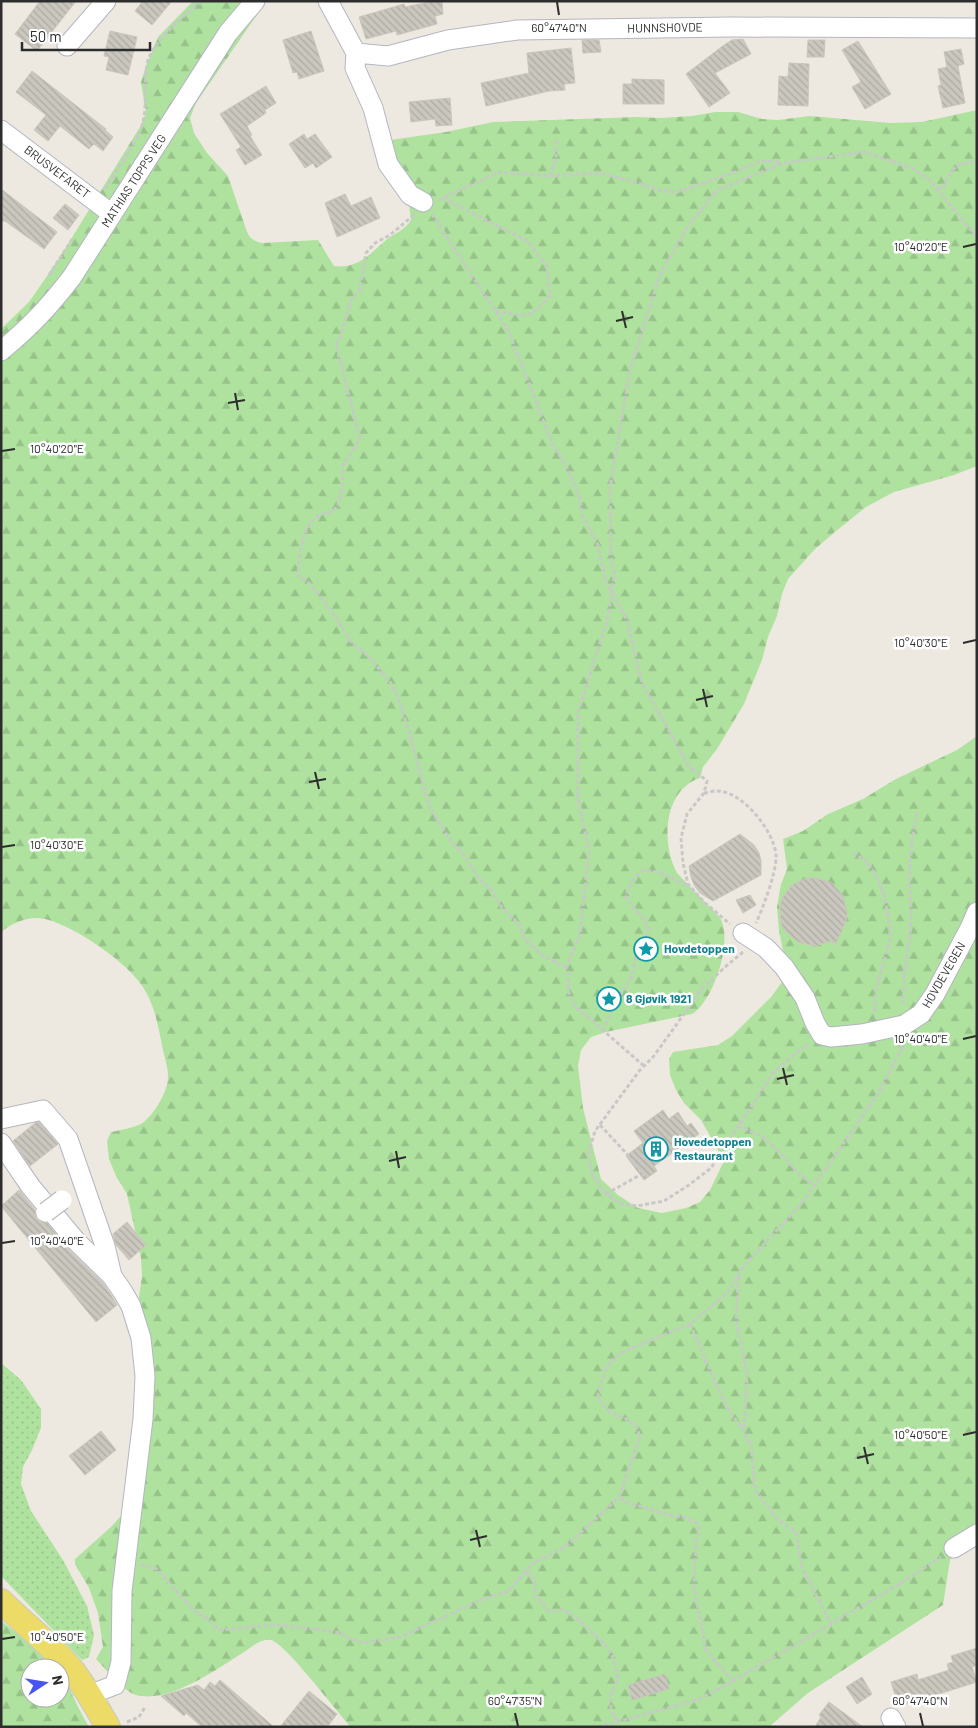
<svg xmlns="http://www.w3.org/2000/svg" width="978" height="1728" font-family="Barlow,sans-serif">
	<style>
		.grass { fill: url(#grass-dots) }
		.forest { fill: url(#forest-firs); fill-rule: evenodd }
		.building { fill: url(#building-back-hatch); stroke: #cac6ba }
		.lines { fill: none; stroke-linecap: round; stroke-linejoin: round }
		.minor-casing { stroke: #b4b5c0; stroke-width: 21 }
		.major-casing { stroke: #c8c8c8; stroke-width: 26 }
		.path { stroke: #c8c8c8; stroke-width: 3; stroke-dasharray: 4 2.5; stroke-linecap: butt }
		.minor { stroke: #fff; stroke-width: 19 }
		.major { stroke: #ecdb67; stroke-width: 24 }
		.minor-bridge-casing { stroke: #b4b5c0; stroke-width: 21; stroke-linecap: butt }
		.minor-bridge { stroke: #fff; stroke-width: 19 }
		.ticks { fill: none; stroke: #2d2d2d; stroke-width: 2 }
		.labels { text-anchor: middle; stroke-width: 5; stroke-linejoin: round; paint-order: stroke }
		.street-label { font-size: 12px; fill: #2d2d2d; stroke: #fff }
		.culture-label { font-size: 12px; font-weight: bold; fill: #0d838f; stroke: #fff; text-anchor: start }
		.ticks-label { font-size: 12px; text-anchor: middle; fill: #2d2d2d; stroke: #fff; stroke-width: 5; stroke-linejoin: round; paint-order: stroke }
	</style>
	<defs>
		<pattern id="grass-dots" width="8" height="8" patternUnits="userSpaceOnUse" patternTransform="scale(1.25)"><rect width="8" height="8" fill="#afe29f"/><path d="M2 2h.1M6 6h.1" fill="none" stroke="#97c289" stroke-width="1.8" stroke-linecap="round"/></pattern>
		<pattern id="forest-firs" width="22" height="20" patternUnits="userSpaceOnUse" patternTransform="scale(1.25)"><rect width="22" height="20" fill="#afe29f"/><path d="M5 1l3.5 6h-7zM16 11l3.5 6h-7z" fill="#97c289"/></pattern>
		<pattern id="building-back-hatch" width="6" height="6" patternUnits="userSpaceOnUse" patternTransform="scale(1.25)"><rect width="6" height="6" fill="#cac7bf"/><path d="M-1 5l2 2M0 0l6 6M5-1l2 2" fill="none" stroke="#aeaba4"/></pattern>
	</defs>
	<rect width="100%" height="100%" fill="#eee9e0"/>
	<!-- grass -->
	<path class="grass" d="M1,1363l20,17 20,29v19l-9,22 -9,17 -2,17 10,27 32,49 24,46 7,29 -5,22 -7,3 -81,-84z"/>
	<!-- forest -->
	<path class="forest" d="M193,1h63l3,11 -63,91 -6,15 4,15 13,20 21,23 18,53c3,9 7,12 16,14l56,-3 16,26c24,3 36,-12 52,-26 9,-7 19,-10 25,-20l-2,-15 -19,-65 56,-8 47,-10 144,-5 24,1 31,-2 23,-4h23l24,7 16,1 32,-4 80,7 32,-1 55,-12v356l-23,9 -60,17 -28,15 -30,24 -22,19 -26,29 -6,15 -5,22 -9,21 -6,23 -18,44 -27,45 -14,18 -3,11c-37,12 -39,66 -23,95 10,10 20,21 30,31 4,5 10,9 13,14 14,22 -7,84 -28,96l-86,18 -15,5 -10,13 -3,16 5,42 18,71 17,16 20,13 24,5 24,-5 14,-6 10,-12 14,-29 -23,-41 -17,-17 -8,-13 -6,-15 -1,-16 4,-7 45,-7 14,-9 39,-39 14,-19 2,-8 -8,-39 -2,-24 4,-23 6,-15 -4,-30 20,-8 25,-17 35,-15 33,-20 61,-29 20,-14v797l-27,27 -7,45 -135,88 -39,34h-418c-15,-16 -65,-83 -80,-87 -10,-2 -19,7 -27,12 -27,17 -75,52 -108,43 -13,-4 -30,-26 -40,-36l7,-12 -5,-34 -9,-25 -14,-24v-5l37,-33 13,-15 7,-16 6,-191 4,-28 -1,-18 -14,-64 -11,-18 -7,-17 -2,-18 4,-9c10,-2 21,-4 30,-8 12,-7 28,-34 27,-48 0,-8 -3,-17 -5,-26 -5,-24 -8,-47 -23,-67 -16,-23 -77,-66 -105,-65 -13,1 -24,6 -34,14v-603l28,-27 31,-45 80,-130 6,-14 -5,-31 5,-16 12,-29z
		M1,1621l64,49c3,20 14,39 24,57h-88zM30,1668h30v30h-30z"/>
	<!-- building -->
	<path class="building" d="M40,1h36l-39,50 -22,-17z
		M143,1h29l-20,24 -17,-14z
		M434,1h8l1,13 -8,2 2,8 -40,11 -1,-4 -30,8 -7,-22 45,-13 1,3z
		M110,31l27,6 -9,38 -22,-5 3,-13 -5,-1z
		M311,31l13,40 -25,8 -2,-7 -4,1 -10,-33z
		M743,39l8,15 -36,19 15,20 -21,14 -23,-33 38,-29 8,-5z
		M582,40h17l2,12 -18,1z
		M808,40h17l-1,17h-17z
		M858,41l33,53 -26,15 -13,-22 9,-5 -19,-32z
		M571,48l4,35 -11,1 1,6 -16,1 -63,15 -5,-23 48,-10 -2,-20z
		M961,49l3,15 -6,2 7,37 -22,5 -5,-22 3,-1 -3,-16 9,-2 -3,-15z
		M789,63l20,1 -1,42 -30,-1 1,-29 9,1z
		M32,71l74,58 -1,1 8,7 -10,14 -9,-7 -5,5 -29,-23 -12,15 -14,-11 12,-15 -30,-23z
		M632,79l32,1v24h-41v-20h9z
		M266,86l10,17 -11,7 1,3 -19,13 5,9 -2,1 12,19 -17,10 -9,-15 5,-3 -21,-33z
		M450,98l2,27 -16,1 -1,-7 -24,3 -2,-20z
		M304,134l3,5 8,-5 17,23 -16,11 -3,-5 -8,5 -16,-24z
		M1,189l56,43 -13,17 -39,-28h-4z
		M345,194l6,12 20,-9 9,21 -43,19 -12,-34z
		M65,204l14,11 -11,15 -15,-12z
		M740,834l14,11 5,8 2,8v14l-48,26 -13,-8 -6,-8 -3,-8 -2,-11z
		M808,878h8l16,5 11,13 4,17 -1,8 -11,24 -4,-4 -16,5 -17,-4 -13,-11 -4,-7 -1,-17 2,-9 10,-13z
		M750,895l6,10 -13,8 -7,-13z
		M663,1110l6,9 9,-7 9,14 4,-3 8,11 -45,32 3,5 -13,9 -18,-24 17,-13 -9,-12z
		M39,1122l19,22 -28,22 -17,-25 22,-18z
		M19,1190l16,20 2,9 10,4 22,27 34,33 10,15 4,7 -21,17 -95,-116z
		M127,1222l19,23 -17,15 -13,-15 -3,-11z
		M101,1431l15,19 -31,25 -16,-19z
		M977,1648v17l-5,2 5,15 -73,23 -1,-3 -5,2 -7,-22 26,-8 1,6 31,-10 -2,-6 6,-2 -2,-6z
		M665,1674l4,15 -37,11 -4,-15z
		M862,1677l10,17 -15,10 -11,-17z
		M220,1680l54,47h-72l-16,-14 -2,3 -23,-20 37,-11 6,5 6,-8 5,4z
		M309,1691l28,23 -10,13h-47z
		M829,1702l34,25h-48l6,-10 -2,-2z"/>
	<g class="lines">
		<!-- minor casing -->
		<g class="minor-casing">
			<path id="minor" d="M328,1l28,52 32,3 60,-16 69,-10 215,-3 245,1
				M67,46l39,-45
				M356,53l-1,15 18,40 15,56 22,31 13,7
				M1,130l111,84
				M1,351c29,-24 48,-44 71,-74l156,-244 27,-32
				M743,933l23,15 18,19 21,31 10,25 7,12 9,2 31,-3 42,-9 17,-11 14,-20 35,-66 7,-16
				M1,1119l42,-9 25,29 37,107 7,30
				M1,1143l30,44 46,55 35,34 11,16 8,14 10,32 4,38 -2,43 -21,172 -1,71 -6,23 -26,10
				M954,1548l23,-14
				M891,1718l5,9"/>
		</g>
		<!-- major casing -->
		<g class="major-casing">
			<path id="major" d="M1,1601c24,24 51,44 72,70 13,17 24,37 35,56"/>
		</g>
		<!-- path -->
		<path class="path" d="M550,176l6,-17 1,-21
			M937,188h6c11,-21 9,-24 34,-27
			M105,189c10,-17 34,-49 38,-67 4,-16 1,-40 4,-57 3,-22 38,-50 54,-64
			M443,198l86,44 18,25 3,29c-21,25 -24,20 -54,15
			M439,200l60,-28 51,4 49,-3 29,7 35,11 14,1 61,-21 23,-10 21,1
			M432,214l77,118 44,113 12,19 15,34 2,17 16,30 8,37 21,38 15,63 47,83 18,15 -3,12 -17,21 -6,24 2,25 5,21 16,18 26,22
			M414,215l-24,20 -15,8 -9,10 -6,37 -9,10 -10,34 -5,11 24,93 -17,28v16l-4,21 -6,9c-4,1 -9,1 -12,2 -21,11 -21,41 -23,61l12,9 20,25 22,34 16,13 21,24 8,15 14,43 18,68 21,34 16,17 12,20 15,15 9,16 18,17 4,13 17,16 25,14 2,6 1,19 5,12 70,61
			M49,275l24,-37
			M704,793c4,0 8,-2 12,-2 26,-1 58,40 60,64 1,16 -13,53 -20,68
			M853,853l13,8 10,14 8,20 5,25 1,20 -15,53v22
			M743,952l-18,15 -24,23 -47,66 -14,14 -45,61 -7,24 4,18 11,18 15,12 19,3 27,-5 25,-16 22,-17 62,-95 25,-22 11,-7
			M566,968l14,-33 9,-84 -11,-53v-85l30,-96 4,-25 2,-19 -3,-17 -1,-68 20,-118 31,-98 28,-47 28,-35 67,-27 80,-11 48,16 17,12 48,57
			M903,1004l1,-30 6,-37 1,-29 -2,-31 3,-36 5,-28
			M603,1031l10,-24 19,-31 3,-15 13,-31v-5l-22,-27c2,-12 7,-21 18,-28l14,2 31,14
			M600,1125l28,30 16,21
			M738,1126l24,10 25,24 9,11 18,15
			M606,1194l34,-19
			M739,1276l-3,43 11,56 -3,56
			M690,1324l35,80 19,28 7,13 4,45 22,29 19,13 6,35 29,57
			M141,1565l16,4 36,41 17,10 4,6 6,4 54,-5 42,4 25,4 7,5 15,5 37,-6 83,-38 26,-8 24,-28 32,-16 54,-50
			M526,1571l9,12v11l13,17 17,-1 22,17 20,20 5,8 6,23 -7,16v16l7,11
			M733,1681l-27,-31 -12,-62 2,-47 3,-10 -2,-8 -14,-6 -14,-2 -43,-13 -7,-5 21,-60 -4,-11 -10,-7 -16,-7 -8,-8 -4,-10 8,-27 14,-14 70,-29 37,-31 12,-18 2,-6 61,-66 77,-111 26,-50
			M127,1722l12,-5 6,-10
			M598,1727l99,-27 36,-19 67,-39 101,-59 40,-26"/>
		<!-- minor -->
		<use href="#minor" class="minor"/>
		<!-- major -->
		<use href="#major" class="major"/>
		<!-- minor-bridge casing -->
		<g class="minor-bridge-casing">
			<path id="minor-bridge" d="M46,1212l16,-12"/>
		</g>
		<!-- minor-bridge -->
		<use href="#minor-bridge" class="minor-bridge"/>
	</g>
	<!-- ticks -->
	<path class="ticks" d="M557,2l2,13M963,247l13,-3M622,311l4,17M616,321l17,-4M235,393l3,17M228,403l17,-3M2,451l13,-2M963,643l13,-3M703,689l4,18M696,700l17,-4M315,772l4,17M309,782l17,-3M2,847l13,-2M963,1039l13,-3M783,1068l4,17M777,1079l17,-4M396,1151l3,17M389,1161l17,-4M2,1243l13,-2M963,1435l13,-3M864,1447l4,17M857,1458l17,-4M476,1530l4,17M470,1540l17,-4M2,1639l13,-2M515,1713l3,13M920,1713l3,13"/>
	<!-- icons -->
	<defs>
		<g id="sight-ring" transform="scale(1.25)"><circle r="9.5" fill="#fff" stroke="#0f9aa8" stroke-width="1.5"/><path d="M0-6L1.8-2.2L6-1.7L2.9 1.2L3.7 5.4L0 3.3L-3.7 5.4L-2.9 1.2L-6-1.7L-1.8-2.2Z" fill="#0f9aa8"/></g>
		<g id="building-ring" transform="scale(1.25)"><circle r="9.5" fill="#fff" stroke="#0f9aa8" stroke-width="1.5"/><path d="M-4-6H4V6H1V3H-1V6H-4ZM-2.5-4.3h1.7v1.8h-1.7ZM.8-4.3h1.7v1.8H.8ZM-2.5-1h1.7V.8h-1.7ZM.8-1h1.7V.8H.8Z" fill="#0f9aa8"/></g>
	</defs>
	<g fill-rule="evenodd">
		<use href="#sight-ring" x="646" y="949"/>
		<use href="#sight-ring" x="609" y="999"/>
		<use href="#building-ring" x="656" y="1149"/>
	</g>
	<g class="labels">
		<!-- street labels -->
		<g class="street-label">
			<text transform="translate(665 28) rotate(-1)" y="4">HUNNSHOVDE</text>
			<text transform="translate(57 172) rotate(37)" y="4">BRUSVEFARET</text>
			<text transform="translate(134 181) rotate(-57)" y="4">MATHIAS TOPPS VEG</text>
			<text transform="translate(944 975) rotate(-60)" y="4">HOVDEVEGEN</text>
		</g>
		<!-- culture labels -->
		<g class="culture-label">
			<text x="664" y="953">Hovdetoppen</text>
			<text x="626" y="1003">8 Gjøvik 1921</text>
			<text x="674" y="1146">Hovedetoppen<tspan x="674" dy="14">Restaurant</tspan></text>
		</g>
	</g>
	<g class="ticks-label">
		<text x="559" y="32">60°47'40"N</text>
		<text x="921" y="251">10°40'20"E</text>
		<text x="57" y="453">10°40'20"E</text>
		<text x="921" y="647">10°40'30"E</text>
		<text x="57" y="849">10°40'30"E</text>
		<text x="921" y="1043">10°40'40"E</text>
		<text x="57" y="1245">10°40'40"E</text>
		<text x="921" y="1439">10°40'50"E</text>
		<text x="57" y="1641">10°40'50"E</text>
		<text x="515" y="1705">60°47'35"N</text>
		<text x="920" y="1705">60°47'40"N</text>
	</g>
	<!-- border -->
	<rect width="978" height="1728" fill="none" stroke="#2d2d2d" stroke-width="5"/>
	<!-- north arrow -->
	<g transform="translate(45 1683) rotate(78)"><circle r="24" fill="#ffffff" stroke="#ababab"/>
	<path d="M0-4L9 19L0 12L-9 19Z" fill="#4855f4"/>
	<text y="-8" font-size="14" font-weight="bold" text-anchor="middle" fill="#2d2d2d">N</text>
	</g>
	<!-- scale -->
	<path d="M22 42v8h128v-8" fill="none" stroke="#2d2d2d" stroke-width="2.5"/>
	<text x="30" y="42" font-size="15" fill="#2d2d2d" stroke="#ffffff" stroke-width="4" paint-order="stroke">50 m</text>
</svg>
